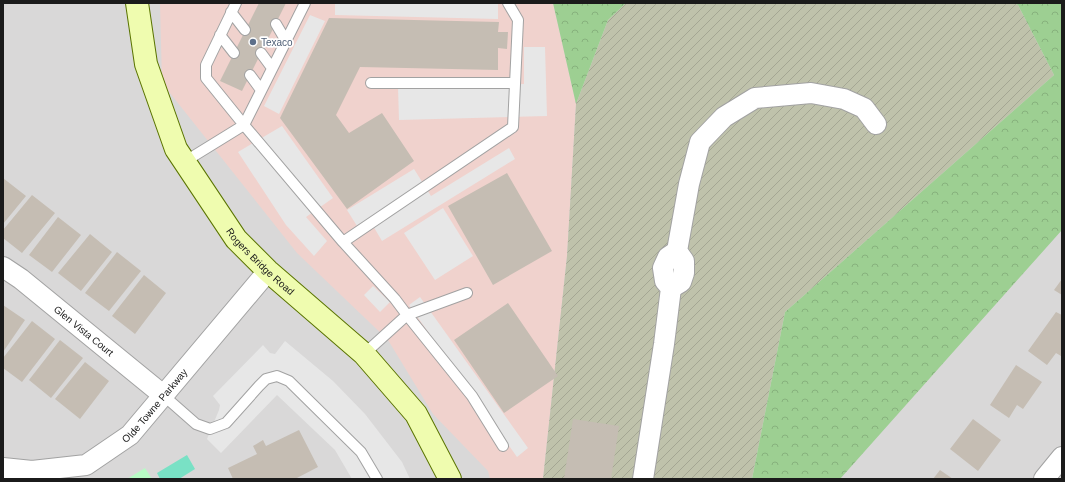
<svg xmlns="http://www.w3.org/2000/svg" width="1065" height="482" font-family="Arial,sans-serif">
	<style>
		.residential { fill: #d9d8d8 }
		.commercial { fill: #f0d2cd }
		.construction { fill: url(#construction-furrows) }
		.forest { fill: url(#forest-crowns) }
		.park { fill: #b8fbc5 }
		.pitch { fill: #79e1c5 }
		.parking { fill: #e7e7e7 }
		.building { fill: #c5bdb3 }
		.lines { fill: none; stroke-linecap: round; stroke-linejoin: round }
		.lane-casing { stroke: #a2a2a2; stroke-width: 12 }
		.street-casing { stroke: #a2a2a2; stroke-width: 22 }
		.secondary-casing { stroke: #5a7400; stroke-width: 24 }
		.lane { stroke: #fff; stroke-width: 10 }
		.street { stroke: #fff; stroke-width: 20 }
		.secondary { stroke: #effcaf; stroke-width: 22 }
		.service-dot { fill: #5c6f8a; stroke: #fff; stroke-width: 1.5 }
		.labels { text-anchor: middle; stroke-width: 3.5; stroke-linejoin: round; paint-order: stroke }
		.service-label { font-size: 10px; fill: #4e5e75; stroke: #fff; text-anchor: start }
		.street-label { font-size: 10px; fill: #1b1b1b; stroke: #fff }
	</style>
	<defs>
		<pattern id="construction-furrows" width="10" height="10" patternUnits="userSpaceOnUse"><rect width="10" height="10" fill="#bfc2ab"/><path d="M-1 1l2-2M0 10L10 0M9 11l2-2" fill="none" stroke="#a4a693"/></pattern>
		<pattern id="forest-crowns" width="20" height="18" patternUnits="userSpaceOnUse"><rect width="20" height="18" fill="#9dcf92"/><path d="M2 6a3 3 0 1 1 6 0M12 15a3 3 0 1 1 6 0" fill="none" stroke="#87b17d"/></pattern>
	</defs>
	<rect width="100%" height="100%" fill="#edeae0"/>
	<!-- residential -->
	<path class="residential" d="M3,3h1059v476h-1059z"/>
	<!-- commercial -->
	<path class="commercial" d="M160,3h393l23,101 -9,152 -24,223h-53l-2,-8 -55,-57 -45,-74 -91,-87 -135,-170z"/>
	<!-- construction -->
	<path class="construction" d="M626,3h388l4,2 36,70 -269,237 -33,167h-209l24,-223 9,-152 32,-84z"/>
	<!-- forest -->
	<path class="forest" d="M553,3h73l-18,17 -32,84z
		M1014,3h48v227l-222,249h-88l33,-167 269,-237 -36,-70z"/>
	<!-- park -->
	<path class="park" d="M145,468l7,11h-25z"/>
	<!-- pitch -->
	<path class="pitch" d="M187,455l8,14 -16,10h-19l-3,-6z"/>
	<!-- parking -->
	<path class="parking" d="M335,3h163v16l-163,-4z
		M310,15l15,6 -46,93 -15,-8z
		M524,47h21l2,69 -148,4 -1,-33 126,-3z
		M282,126l51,72 -27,19 21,24 -13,15 -28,-31 -48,-73z
		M509,148l6,11 -133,82 -13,-22 -12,7 -10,-16 67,-41 17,27z
		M443,208l30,48 -38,24 -31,-47z
		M373,286l17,16 -10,10 -16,-17z
		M420,297l108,151 -11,9 -108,-152z
		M285,341l48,40 32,33 37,48 8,17h-58l-17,-29 -58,-55 -56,58 -14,-14 12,-29 1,-5 -7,-9 50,-51 7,8 5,1z"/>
	<!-- building -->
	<path class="building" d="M259,3h27l-44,88 -22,-10z
		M329,18l170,4 -1,10h10l-1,17 -9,-1v22l-138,-3 -24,48 13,18 33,-20 32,48 -67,48 -67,-91z
		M507,173l45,78 -59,34 -45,-79z
		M3,178l23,18 -23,28z
		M32,195l23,18 -33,40 -19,-15v-8z
		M58,217l23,18 -29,37 -23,-17z
		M90,234l22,18 -31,39 -23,-18z
		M117,252l24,19 -32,40 -24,-18z
		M144,275l22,18 -31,41 -23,-18z
		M1062,279v16l-8,-5z
		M508,303l50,73 -54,37 -50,-73z
		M3,305l22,15 -22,32z
		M1056,312l6,3v41h-1l-5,-3 -9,12 -19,-14z
		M32,321l23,18 -33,43 -19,-14v-10z
		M60,340l23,18 -32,40 -22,-18z
		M85,362l24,19 -29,38 -25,-20z
		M1016,365l26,17 -19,27 -6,-4 -8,13 -19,-13z
		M573,419l46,7 -8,53h-47z
		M973,419l28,21 -23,31 -28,-22z
		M299,430l19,37 -23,12h-62l-5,-11 29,-14 -4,-8 10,-6 3,6z
		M940,470l13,9h-20z"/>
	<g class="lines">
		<!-- lane casing -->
		<g class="lane-casing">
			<path id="lane" d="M305,3l-61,122 99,117
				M231,12l14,18
				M276,24l10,17
				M220,35l14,18
				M261,53l11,15
				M250,75l11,15
				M371,83h144
				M184,162l60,-37 -38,-47v-13l30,-62
				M467,293l-60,22 65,81 31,50
				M364,354l43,-39 -12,-16 -52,-57 170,-115 5,-107 -10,-17
				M163,395l33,29 14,5 16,-6 33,-37 7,-7 11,-3 12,5 72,71 16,27"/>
		</g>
		<!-- street casing -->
		<g class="street-casing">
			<g id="street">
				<path id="s1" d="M3,267l18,12 142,116"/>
				<path d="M671,288l10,-6 3,-9v-12l-7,-10 12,-67 11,-42 24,-25 31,-19 56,-5 33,6 20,9 12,16"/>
				<path id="s2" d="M3,468l29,3 54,-6 44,-30 138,-164"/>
				<path d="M643,479l21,-135 7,-56 -6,-7 -2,-13 5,-11 9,-6"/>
				<path d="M1044,479l18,-22"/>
			</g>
		</g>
		<!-- secondary casing -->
		<g class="secondary-casing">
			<g id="secondary">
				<path id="s3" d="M137,3l9,61 30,85 60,90 32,32 96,83 52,60 34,65"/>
			</g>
		</g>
		<!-- lane -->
		<use href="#lane" class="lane"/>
		<!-- street -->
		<use href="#street" class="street"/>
		<!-- secondary -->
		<use href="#secondary" class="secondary"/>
	</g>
	<!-- markers -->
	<circle class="service-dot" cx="253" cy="42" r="4"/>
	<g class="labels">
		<!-- service labels -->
		<g class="service-label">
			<text x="261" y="46">Texaco</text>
		</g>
		<!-- street labels -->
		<g class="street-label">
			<text dy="4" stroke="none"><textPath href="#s3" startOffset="293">Rogers Bridge Road</textPath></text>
			<text dy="4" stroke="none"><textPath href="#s1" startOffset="103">Glen Vista Court</textPath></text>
			<text dy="4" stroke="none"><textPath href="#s2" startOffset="175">Olde Towne Parkway</textPath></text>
		</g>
	</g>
	<!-- border -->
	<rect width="1065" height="482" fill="none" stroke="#1b1b1b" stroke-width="8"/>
</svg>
